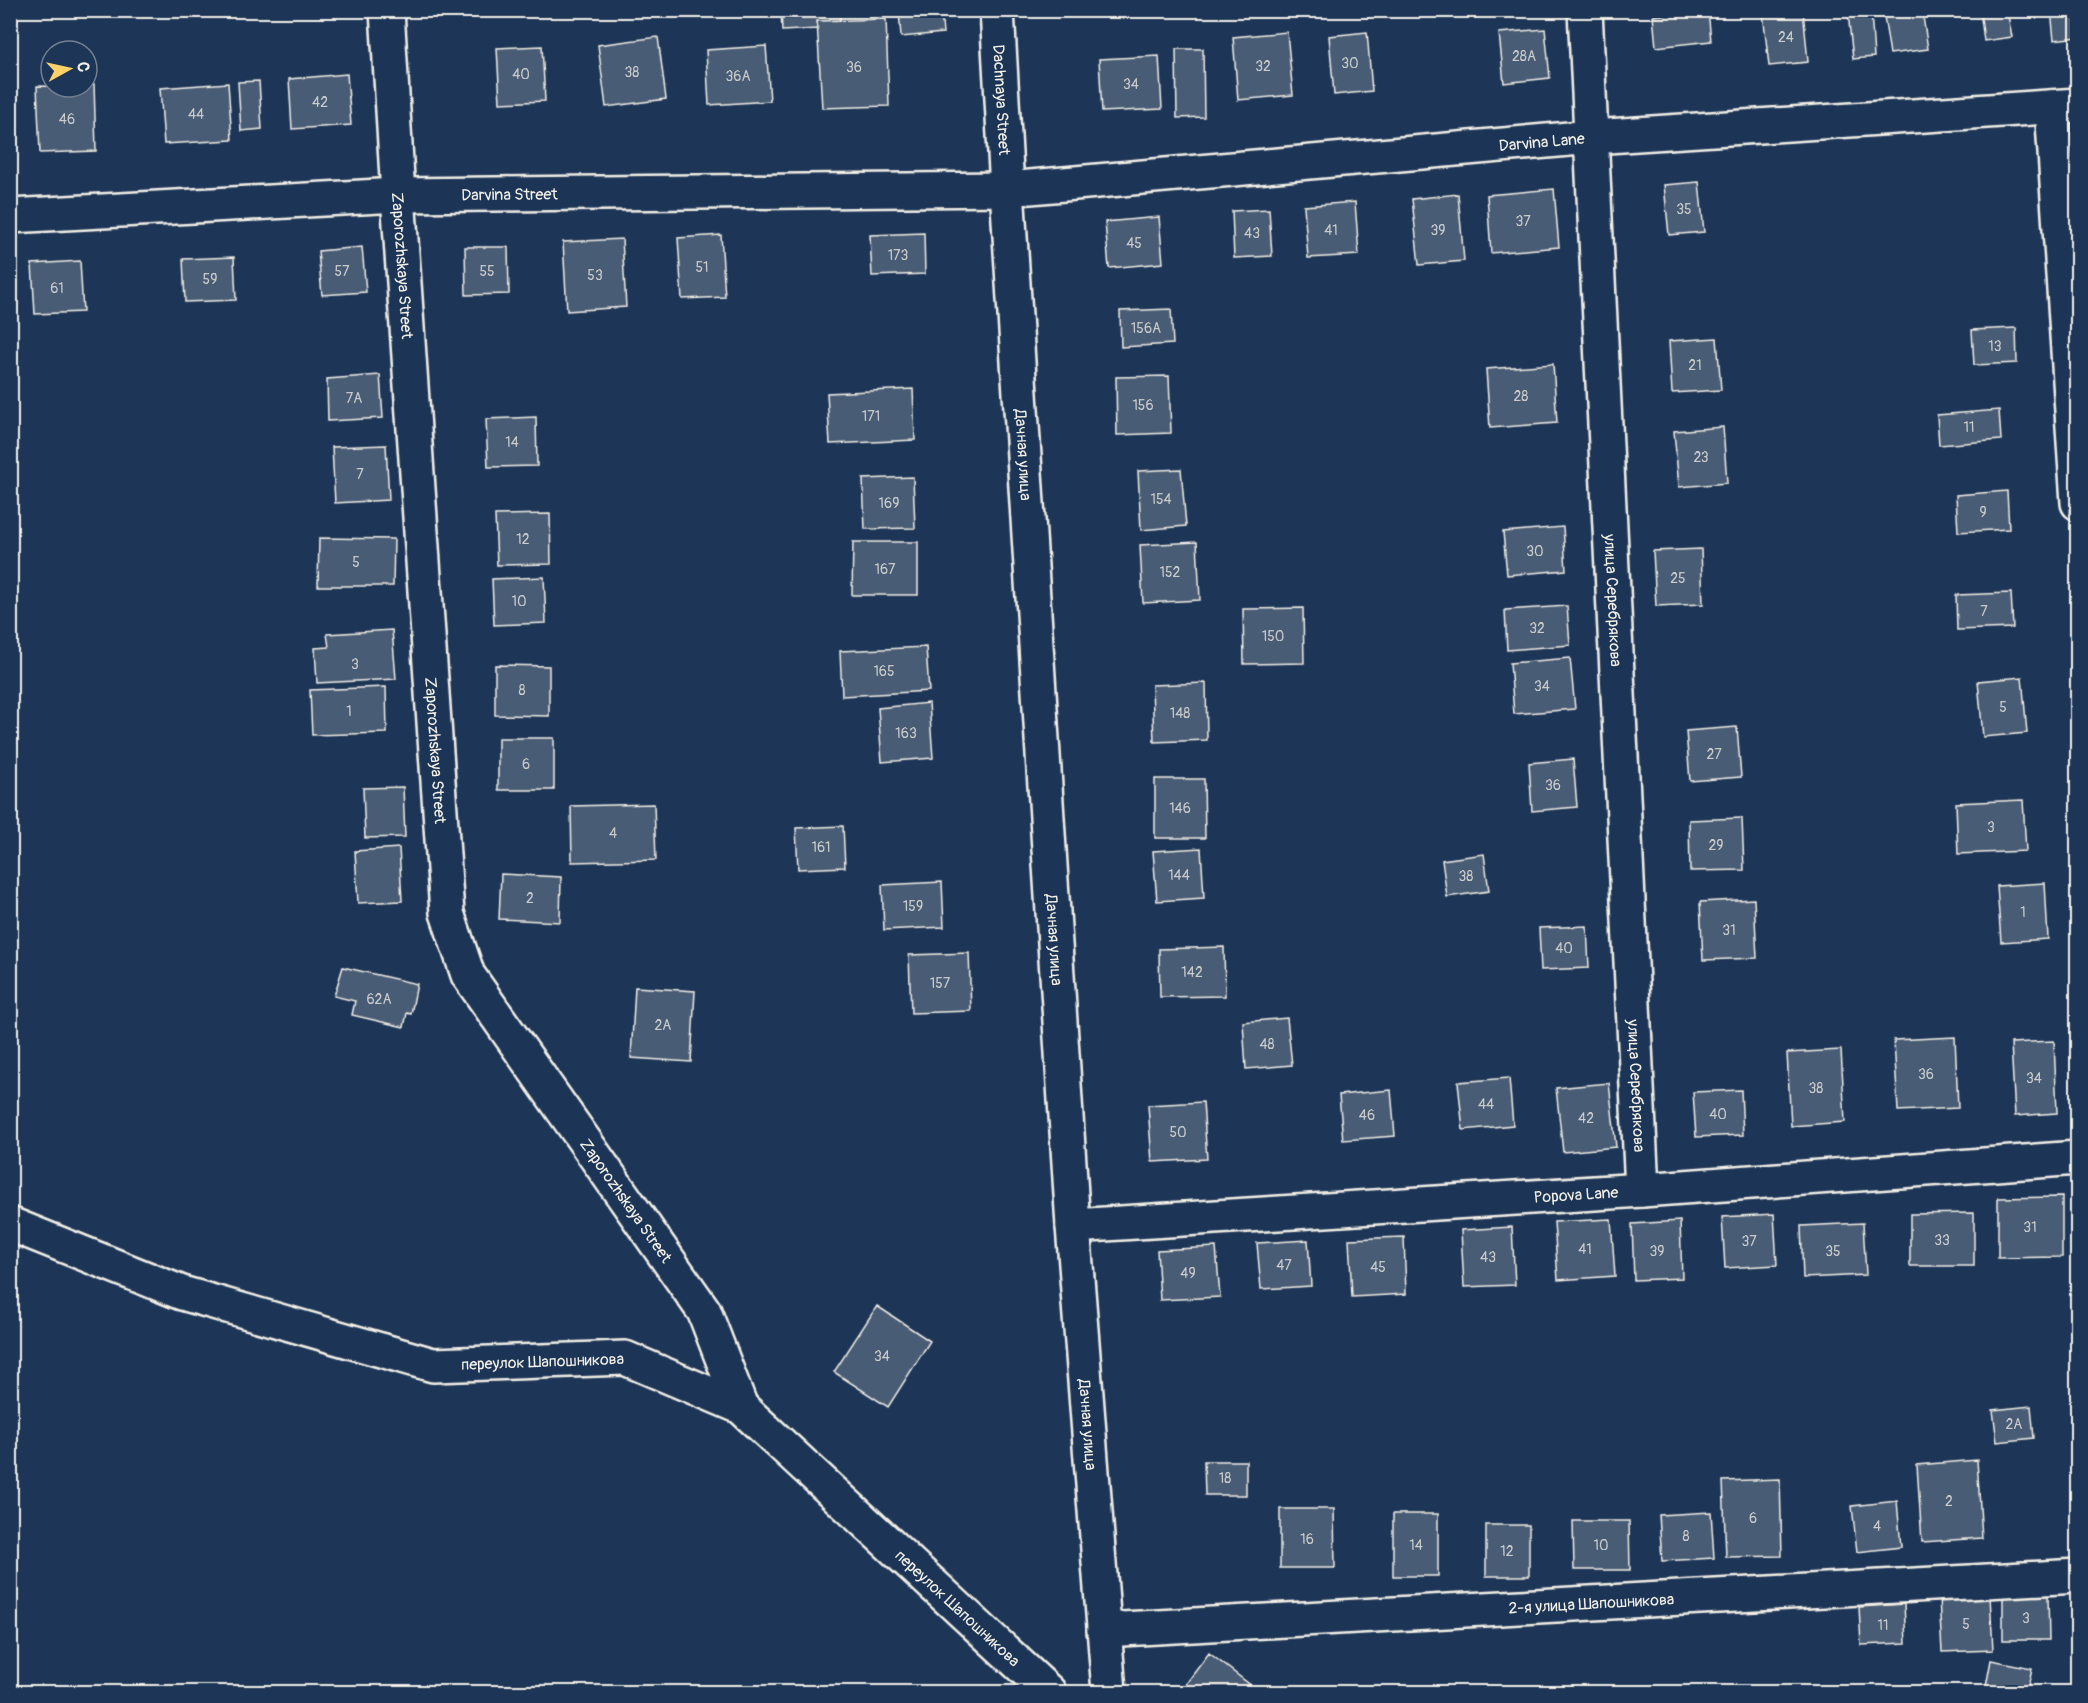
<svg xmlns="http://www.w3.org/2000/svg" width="2088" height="1703" font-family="Pangolin,sans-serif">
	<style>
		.building { fill: #485b74; stroke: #f4f1e8; stroke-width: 1.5 }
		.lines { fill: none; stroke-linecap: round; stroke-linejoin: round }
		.minor-casing { stroke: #f4f1e8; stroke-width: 38 }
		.tertiary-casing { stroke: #f4f1e8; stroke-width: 38 }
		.minor { stroke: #1d3557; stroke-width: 33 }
		.tertiary { stroke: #1d3557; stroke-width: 33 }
		.labels { text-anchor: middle; stroke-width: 6; stroke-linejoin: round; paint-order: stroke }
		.number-label { font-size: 14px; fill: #c9cccb }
		.street-label { font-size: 16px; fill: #f4f1e8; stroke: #1d3557 }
	</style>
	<rect width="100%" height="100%" fill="#1d3557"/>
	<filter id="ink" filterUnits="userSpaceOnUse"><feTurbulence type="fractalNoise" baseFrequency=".0167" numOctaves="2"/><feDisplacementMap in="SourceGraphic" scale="12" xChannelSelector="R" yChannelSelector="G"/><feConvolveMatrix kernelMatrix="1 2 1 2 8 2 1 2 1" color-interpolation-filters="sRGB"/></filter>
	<g filter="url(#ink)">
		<!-- building -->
		<path class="building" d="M781,10h59v10l-23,1 1,8 -36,2z
			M899,10h42l2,23 -42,4z
			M1708,10l3,31 -55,6 -3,-31z
			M1790,10h13l5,52 -39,4 -6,-53z
			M1883,10h39l6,39 -38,5z
			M1980,10h27l5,27 -28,4z
			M2051,10h27v27l-24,3z
			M1871,11l3,46 -21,2 -5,-46z
			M886,19l3,87 -67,2 -5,-87z
			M1545,29l5,49 -46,5 -5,-50z
			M1287,32l6,63 -55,5 -5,-63z
			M1367,32l5,59 -38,4 -5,-59z
			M658,37l8,62 -60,8 -8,-62z
			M542,46l3,55 -45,2 -3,-55z
			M766,46l4,55 -61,4 -3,-55z
			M1176,49h27l1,68 -27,1z
			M1159,56l3,53 -60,3 -3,-53z
			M347,74l4,51 -59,4 -3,-50z
			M259,81l3,48 -21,2 -3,-49z
			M228,83l4,57 -68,4 -4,-56z
			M94,84l2,67 -56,2 -3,-67 50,1v-2z
			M1699,182l5,50 -35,3 -5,-50z
			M1554,189l5,58 -68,6 -4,-58z
			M1458,194l6,67 -45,4 -7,-66z
			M1355,202l4,53 -51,3 -4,-52z
			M1269,209l3,47 -38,2 -2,-47z
			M1159,217l4,46 -54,5 -4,-46z
			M924,233l1,41 -53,2 -2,-41z
			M721,235l4,62 -43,2 -4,-61z
			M622,239l4,68 -59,4 -4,-69z
			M362,247l4,45 -44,3 -4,-44z
			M465,247h43l1,47 -43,1z
			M234,257l2,43 -51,2 -2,-43z
			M80,261l3,51 -48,2 -3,-50z
			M1171,309l2,35 -52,3 -1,-36z
			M2016,328l1,35 -43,2 -2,-35z
			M1717,338l4,52 -49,3 -3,-52z
			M1553,364l4,59 -67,5 -4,-59z
			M380,375l3,43 -55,3 -1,-42z
			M1169,376l2,57 -54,2 -1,-58z
			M913,389l2,51 -85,4 -3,-51z
			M1999,410l2,30 -62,5 -2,-30z
			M536,417l1,49 -49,1 -2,-48z
			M1723,427l4,56 -48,4 -5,-56z
			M386,445l3,55 -54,3 -3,-56z
			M1181,469l5,57 -45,4 -3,-59z
			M913,477l2,51 -50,1 -2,-50z
			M2007,491l2,38 -51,3 -2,-37z
			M550,514l1,50 -54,1 -2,-50z
			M1563,527l3,43 -59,5 -4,-43z
			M319,538l75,1 -1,47h-75z
			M853,542h65v53h-66z
			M1197,542l3,58 -57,3 -3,-58z
			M1701,549l2,55 -47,2 -3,-55z
			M544,577l2,46 -52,2 -2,-46z
			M2011,593l2,35 -56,2 -1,-35z
			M1567,606l3,39 -63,5 -2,-40z
			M1303,608l1,55 -60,1 -1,-55z
			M392,630l4,49 -79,4 -2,-35 14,-1 -2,-13z
			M926,647l3,44 -87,5 -2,-45z
			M1570,658l5,51 -61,5 -4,-51z
			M495,665l54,1v50l-54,-1z
			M2022,677l5,56 -44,4 -5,-56z
			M1206,683l1,57 -53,2 -2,-57z
			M386,687l1,46 -75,2 -2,-45z
			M929,703l4,55 -51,4 -4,-54z
			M1737,727l4,50 -51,4 -4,-50z
			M498,738h56v52h-56z
			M1573,759l4,48 -45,4 -3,-48z
			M1155,779h49l1,59h-50z
			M403,787l2,50 -40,1 -2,-50z
			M2023,800l3,51 -68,3 -2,-51z
			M654,804l2,56 -84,2 -1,-56z
			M1742,818l2,52 -54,1 -1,-51z
			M843,826l2,41 -47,2 -2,-41z
			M399,848l3,53 -44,2 -3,-52z
			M1201,848l3,50 -47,3 -4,-50z
			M1484,854l5,37 -42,6 -5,-37z
			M501,874l60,3 -1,45 -61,-3z
			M942,882l2,45 -60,3 -2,-45z
			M2045,883l3,56 -47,3 -4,-56z
			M1754,899l3,59 -54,2 -3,-58z
			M1587,926l2,42 -48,2 -2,-42z
			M1224,947l1,49 -65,1 -1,-48z
			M969,953l2,58 -60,2 -2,-58z
			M343,967l74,17 -6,30 -4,-1 -3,14 -52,-12 3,-14 -21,-5z
			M635,987l60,4 -4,71 -60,-4z
			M1287,1018l5,47 -46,4 -3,-47z
			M1955,1037l3,71 -60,3 -4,-71z
			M2054,1041l3,72 -42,3 -4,-73z
			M1841,1050l4,72 -54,4 -4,-73z
			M1509,1078l4,47 -50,5 -5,-48z
			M1609,1083l7,64 -53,5 -7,-64z
			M1391,1090l4,46 -52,4 -4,-45z
			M1741,1090l2,45 -47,2 -3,-45z
			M1203,1102l4,57 -55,3 -4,-57z
			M2062,1197v60l-64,1v-60z
			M1974,1213v53h-64v-52z
			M1774,1214l3,51 -52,3 -3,-51z
			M1611,1219l4,57 -57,4 -4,-58z
			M1680,1221l2,57 -48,2 -2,-56z
			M1863,1223l3,52 -63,3 -2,-52z
			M1512,1227l3,58 -51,2 -3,-57z
			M1404,1237l2,57 -54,3 -3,-58z
			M1308,1240l3,46 -50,3 -4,-46z
			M1216,1247l4,50 -60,3 -3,-50z
			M877,1306l53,35 -42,66 -54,-35z
			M2031,1406l3,32 -37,4 -4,-32z
			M1977,1460l5,78 -60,4 -5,-77z
			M1204,1461h42v34h-41z
			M1780,1479l2,77 -56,1 -3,-76z
			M1897,1501l4,46 -44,5 -5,-46z
			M1280,1509h54l1,59h-55z
			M1711,1512l3,46 -52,3 -3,-46z
			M1393,1514h45v62h-45z
			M1573,1521h56l1,49h-56z
			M1486,1525h43v51h-43z
			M2048,1595l1,45h-46v-44z
			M1990,1596l3,54 -51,2 -3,-54z
			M1904,1604l2,39 -45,2 -2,-38z
			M1209,1653l44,34 -4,5h-69z
			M1991,1660l41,8 -5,24h-42z"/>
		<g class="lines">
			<!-- minor casing -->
			<g class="minor-casing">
				<g id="minor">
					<path id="s1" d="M387,10l11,185 49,718 21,62 236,336 37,96"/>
					<path id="s2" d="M1585,10l57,1180"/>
					<path d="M2052,107l26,396"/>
					<path id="s3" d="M10,216l388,-21 609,-6 66,1037 36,466"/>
					<path id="s4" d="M10,1224l172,69 251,72 192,-7 116,49 308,285"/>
					<path id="s5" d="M1073,1226l569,-36 436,-32"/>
					<path id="s6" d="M1104,1630l974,-54"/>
				</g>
			</g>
			<!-- tertiary casing -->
			<g class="tertiary-casing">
				<g id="tertiary">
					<path id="s7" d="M997,10l10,179 585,-52 486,-32"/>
				</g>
			</g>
			<!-- minor -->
			<use href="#minor" class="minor"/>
			<!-- tertiary -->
			<use href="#tertiary" class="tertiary"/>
		</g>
	</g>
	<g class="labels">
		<!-- number labels -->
		<g class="number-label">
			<text x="1786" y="42">24</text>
			<text x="1524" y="61">28А</text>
			<text x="1350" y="68">30</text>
			<text x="1263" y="71">32</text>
			<text x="854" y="72">36</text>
			<text x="632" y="77">38</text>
			<text x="521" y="79">40</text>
			<text x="738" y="81">36А</text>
			<text x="1131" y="89">34</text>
			<text x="320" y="107">42</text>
			<text x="196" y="119">44</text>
			<text x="67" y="124">46</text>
			<text x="1684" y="214">35</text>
			<text x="1523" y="226">37</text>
			<text x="1331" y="235">41</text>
			<text x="1438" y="235">39</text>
			<text x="1252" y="238">43</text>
			<text x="1134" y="248">45</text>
			<text x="898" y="260">173</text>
			<text x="702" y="272">51</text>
			<text x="342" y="276">57</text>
			<text x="487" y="276">55</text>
			<text x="595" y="280">53</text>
			<text x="210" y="284">59</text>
			<text x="57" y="293">61</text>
			<text x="1146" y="333">156А</text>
			<text x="1995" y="351">13</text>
			<text x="1695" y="370">21</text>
			<text x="1521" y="401">28</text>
			<text x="354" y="403">7А</text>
			<text x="1143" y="410">156</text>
			<text x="871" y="421">171</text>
			<text x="1969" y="432">11</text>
			<text x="512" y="447">14</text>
			<text x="1701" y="462">23</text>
			<text x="360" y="479">7</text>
			<text x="1161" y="504">154</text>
			<text x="889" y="508">169</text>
			<text x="1983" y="517">9</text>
			<text x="523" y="544">12</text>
			<text x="1535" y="556">30</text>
			<text x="356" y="567">5</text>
			<text x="885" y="574">167</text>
			<text x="1170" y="577">152</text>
			<text x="1678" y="583">25</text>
			<text x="519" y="606">10</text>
			<text x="1984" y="616">7</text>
			<text x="1537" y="633">32</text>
			<text x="1273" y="641">150</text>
			<text x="355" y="669">3</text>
			<text x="884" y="676">165</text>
			<text x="1542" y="691">34</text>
			<text x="522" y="695">8</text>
			<text x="2003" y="712">5</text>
			<text x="349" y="716">1</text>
			<text x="1180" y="718">148</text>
			<text x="906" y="738">163</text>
			<text x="1714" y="759">27</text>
			<text x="526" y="769">6</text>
			<text x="1553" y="790">36</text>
			<text x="1180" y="813">146</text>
			<text x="1991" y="832">3</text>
			<text x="613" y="838">4</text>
			<text x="1716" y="850">29</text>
			<text x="821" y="852">161</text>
			<text x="1179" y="880">144</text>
			<text x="1466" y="881">38</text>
			<text x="530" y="903">2</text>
			<text x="913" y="911">159</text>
			<text x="2023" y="917">1</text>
			<text x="1729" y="935">31</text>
			<text x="1564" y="953">40</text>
			<text x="1192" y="977">142</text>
			<text x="940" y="988">157</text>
			<text x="379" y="1004">62А</text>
			<text x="663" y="1030">2А</text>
			<text x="1267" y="1049">48</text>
			<text x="1926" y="1079">36</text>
			<text x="2034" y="1083">34</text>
			<text x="1816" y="1093">38</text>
			<text x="1486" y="1109">44</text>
			<text x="1718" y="1119">40</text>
			<text x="1367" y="1120">46</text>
			<text x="1586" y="1123">42</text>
			<text x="1178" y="1137">50</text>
			<text x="2030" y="1232">31</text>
			<text x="1942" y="1245">33</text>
			<text x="1749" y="1246">37</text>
			<text x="1585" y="1254">41</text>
			<text x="1657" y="1256">39</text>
			<text x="1833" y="1256">35</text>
			<text x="1488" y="1262">43</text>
			<text x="1284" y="1270">47</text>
			<text x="1378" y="1272">45</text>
			<text x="1188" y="1278">49</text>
			<text x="882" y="1361">34</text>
			<text x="2014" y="1429">2А</text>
			<text x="1225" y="1483">18</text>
			<text x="1949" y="1506">2</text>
			<text x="1753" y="1523">6</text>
			<text x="1877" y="1531">4</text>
			<text x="1686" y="1541">8</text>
			<text x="1307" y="1544">16</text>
			<text x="1416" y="1550">14</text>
			<text x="1601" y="1550">10</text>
			<text x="1507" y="1556">12</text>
			<text x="2026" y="1623">3</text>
			<text x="1966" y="1629">5</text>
			<text x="1883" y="1630">11</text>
		</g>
		<!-- street labels -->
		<g class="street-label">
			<text dy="6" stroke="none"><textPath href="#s7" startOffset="90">Dachnaya Street</textPath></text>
			<text dy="6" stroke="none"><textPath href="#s7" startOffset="716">Darvina Lane</textPath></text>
			<text dy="6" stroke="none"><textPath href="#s3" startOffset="500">Darvina Street</textPath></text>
			<text dy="6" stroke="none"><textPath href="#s1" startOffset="256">Zaporozhskaya Street</textPath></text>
			<text dy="6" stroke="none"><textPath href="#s3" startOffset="1264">Дачная улица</textPath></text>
			<text dy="6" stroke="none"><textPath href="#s2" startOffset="591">улица Серебрякова</textPath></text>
			<text dy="6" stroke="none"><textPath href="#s1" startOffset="742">Zaporozhskaya Street</textPath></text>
			<text dy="6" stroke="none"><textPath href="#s3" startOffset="1750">Дачная улица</textPath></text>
			<text dy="6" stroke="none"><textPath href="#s2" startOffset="1077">улица Серебрякова</textPath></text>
			<text dy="6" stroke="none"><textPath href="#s5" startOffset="504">Popova Lane</textPath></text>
			<text dy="6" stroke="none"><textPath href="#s1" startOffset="1246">Zaporozhskaya Street</textPath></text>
			<text dy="6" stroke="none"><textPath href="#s4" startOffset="556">переулок Шапошникова</textPath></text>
			<text dy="6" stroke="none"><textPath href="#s3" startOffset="2236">Дачная улица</textPath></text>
			<text dy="6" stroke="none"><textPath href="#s6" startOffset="488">2-я улица Шапошникова</textPath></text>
			<text dy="6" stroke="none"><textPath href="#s4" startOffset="1060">переулок Шапошникова</textPath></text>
		</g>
	</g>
	<!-- margin -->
	<rect width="2088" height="1703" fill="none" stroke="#1d3557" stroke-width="36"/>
	<rect x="18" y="18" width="2052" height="1667" fill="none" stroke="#f4f1e8" stroke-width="2" filter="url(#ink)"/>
	<!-- north arrow -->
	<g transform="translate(69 69) rotate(82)"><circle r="28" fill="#1d3557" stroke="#738091" stroke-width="1.5"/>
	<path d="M0-4.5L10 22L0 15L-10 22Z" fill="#ffd166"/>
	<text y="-9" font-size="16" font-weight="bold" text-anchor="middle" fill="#f4f1e8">С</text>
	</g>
</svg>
